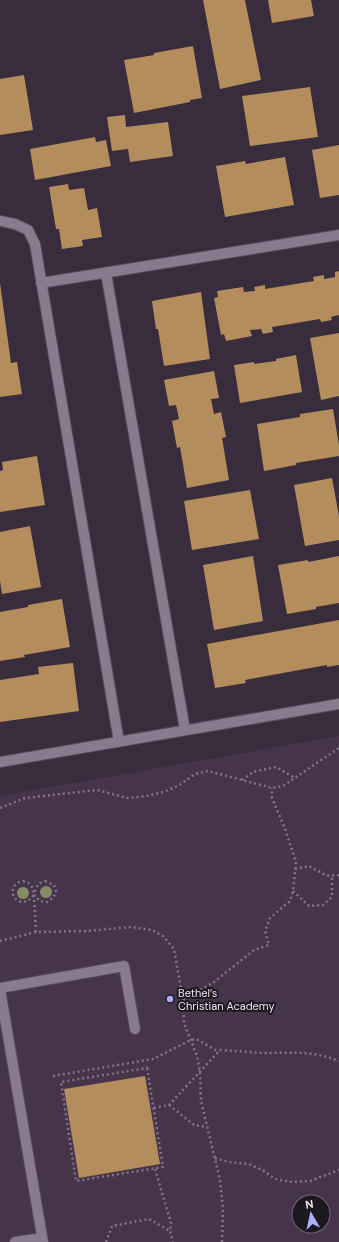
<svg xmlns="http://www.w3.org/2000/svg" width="339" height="1242" font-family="'DM Sans',sans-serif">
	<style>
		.built { fill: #46344a; fill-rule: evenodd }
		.building { fill: #b48d5d }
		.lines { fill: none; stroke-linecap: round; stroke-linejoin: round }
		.lane-casing { stroke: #564a59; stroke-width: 12 }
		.path { stroke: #827685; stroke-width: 2.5; stroke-dasharray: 2 3; stroke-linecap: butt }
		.lane { stroke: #8a7a8e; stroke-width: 10 }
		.tree { fill: #888c66 }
		.poi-dot { fill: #aab0fc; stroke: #1d171f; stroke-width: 1.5 }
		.labels { text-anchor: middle; stroke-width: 4; stroke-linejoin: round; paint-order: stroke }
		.poi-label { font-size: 11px; fill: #eee5f0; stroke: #1d171f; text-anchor: start }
	</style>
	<rect width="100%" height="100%" fill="#392c3d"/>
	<!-- built -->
	<path class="built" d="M339,736v506h-339v-446zM299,1202h24v24h-24z"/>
	<!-- building -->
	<path class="building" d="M203,0h42l16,80 -41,9z
		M268,0h43l3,16 -42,7z
		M193,46l9,52 -12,2v2l-56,11 -10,-53 30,-5v-2z
		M24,75l9,55 -33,5v-56z
		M310,87l8,50 -68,9 -8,-50z
		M125,115l1,12 42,-5 5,34 -43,6 -2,-13 -16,2 -5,-34z
		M95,137l1,5 10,-2 5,26 -76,14 -5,-31z
		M339,145v50l-19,3 -8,-48z
		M285,157l9,48 -69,12 -9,-51 29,-5 1,3z
		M68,184l1,6 15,-2 4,22 9,-2 5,29 -20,3 1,6 -21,3 -3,-20h-3l-7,-42z
		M339,271v44l-8,2 1,3 -11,2 -1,-3 -48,8 1,5 -10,2 -2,-5 -11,1 2,6 -26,5 -2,-7 -3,1 -7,-37 4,-1 -1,-6 26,-4 1,5 11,-1 -1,-4 11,-2v4l49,-8 -1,-4 11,-2v4l11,-2v-5z
		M0,283l11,80 6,-1 5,32 -22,3z
		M201,292l9,67 -46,7 -6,-37h-2l-4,-28z
		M339,333v63l-18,4 -11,-62z
		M296,355l6,37 -62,11 -6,-38 20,-3v2l22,-3v-2z
		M214,371l5,27 -8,1 3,15 7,-2 5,25 -4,1 7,42 -42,8 -7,-41 -3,1 -5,-27 7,-2 -3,-14 -7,1 -5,-26z
		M333,409l6,36v11l-43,7v2l-32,6 -7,-47 43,-7v-3z
		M37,456l8,49 -45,7v-41l3,-1 -1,-8z
		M332,478l7,38v24l-34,6 -11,-61z
		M250,490l9,49 -67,11 -8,-49z
		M30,526l11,61 -39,7 -2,-13v-49z
		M253,556l10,65 -49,9 -11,-65z
		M339,556v47l-23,4v2l-29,5 -9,-49 30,-5v2z
		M62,599l8,48 -46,8 1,2 -25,4v-49l28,-5v-2z
		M339,620v45l-12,2v-2l-82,15 1,3 -31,5 -8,-44z
		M73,663l6,48 -79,11v-42l39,-6 -1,-7z
		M145,1076l15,88 -81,14 -15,-89z"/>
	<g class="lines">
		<!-- lane casing -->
		<g class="lane-casing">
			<path id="lane" d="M0,221l15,3 13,6 7,14 84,498
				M106,273l79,457
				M41,283l298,-48
				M0,762l339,-58
				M0,988l124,-22 11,63
				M0,989l43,253
				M15,1242l27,-4"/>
		</g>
		<!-- path -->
		<path class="path" d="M242,780l11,-8 23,-5 19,11
			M0,808l25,-10 72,-8 30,8 19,-2 17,-4 15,-6 17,-12 13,-3 64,17 11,-2 56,-38
			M295,869l14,-3 18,10 12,-1
			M23,881c8,1 10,7 11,14l-6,6 -7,1c-12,-4 -11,-19 2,-21z
			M45,881l9,4 2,7 -3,6 -6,4 -7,-1 -6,-6c2,-7 3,-12 11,-14z
			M293,891l16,15 14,-1 9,-8v-22
			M34,895l2,37
			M0,941l36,-9 51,-1 44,-4 21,3 11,6 11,13 9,51 1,23 13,33 3,16 1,29 19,79 3,29 -1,33
			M183,1000l31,-18 40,-32 15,-5 -4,-14 5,-13 20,-17 3,-10 3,-29 -11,-33 -13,-31v-10
			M147,1068l16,99 -87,14 -15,-99z
			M53,1076l100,-17 38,-19 5,-1 23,13
			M169,1105l25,20 13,2
			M154,1108l15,-3 51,-55c15,1 29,2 43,3 29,0 48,-3 76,8
			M215,1158l14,4 20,2 15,7 11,8 17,3 18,-1 29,-11
			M155,1169l16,54 -1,8 3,11
			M106,1242l6,-16 37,-7 21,12"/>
		<!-- lane -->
		<use href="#lane" class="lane"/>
	</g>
	<!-- trees -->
	<g class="tree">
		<circle cx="46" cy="892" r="6"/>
		<circle cx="23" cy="893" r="6"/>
	</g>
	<!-- markers -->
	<circle class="poi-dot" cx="170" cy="999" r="4"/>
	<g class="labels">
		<!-- poi labels -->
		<g class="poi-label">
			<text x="178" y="997">Bethel’s<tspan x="178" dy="13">Christian Academy</tspan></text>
		</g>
	</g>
	<!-- north arrow -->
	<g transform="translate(311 1214) rotate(351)"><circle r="19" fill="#1d171f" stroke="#716973"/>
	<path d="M0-3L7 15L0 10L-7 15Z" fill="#aab0fc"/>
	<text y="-6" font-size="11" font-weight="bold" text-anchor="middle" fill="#eee5f0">N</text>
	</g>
</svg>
